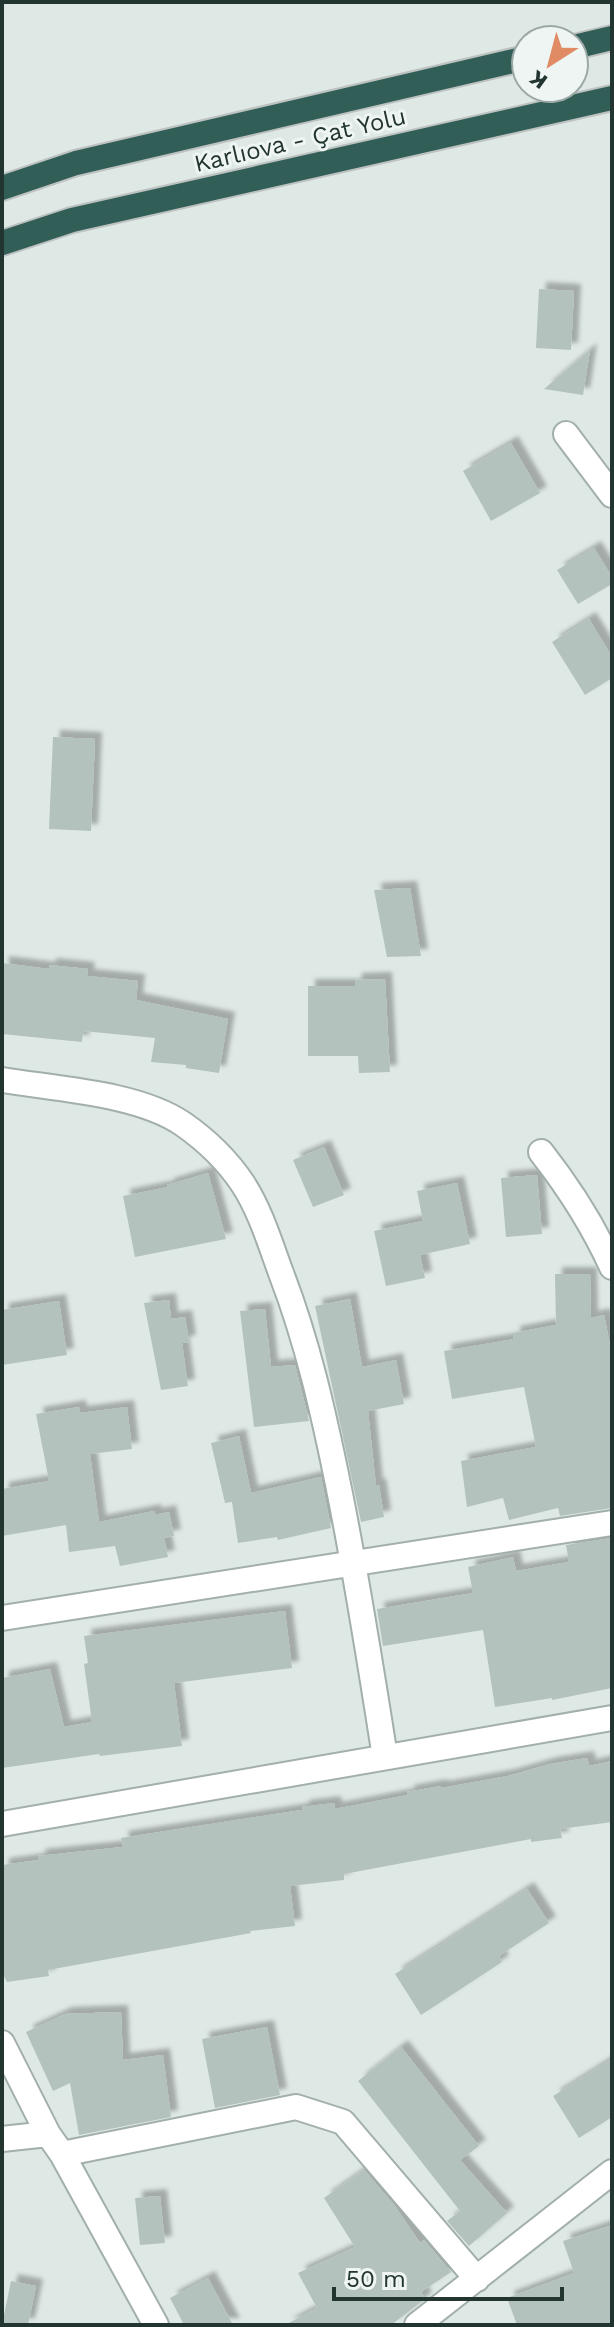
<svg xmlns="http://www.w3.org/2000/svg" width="614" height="2327" font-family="'Work Sans',sans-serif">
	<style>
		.building { fill: #b4c2bd; filter: url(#shadow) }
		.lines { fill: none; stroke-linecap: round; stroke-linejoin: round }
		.minor-casing { stroke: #a2afab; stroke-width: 28 }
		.highway-casing { stroke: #bdc2c1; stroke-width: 28 }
		.minor { stroke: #fff; stroke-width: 24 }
		.highway { stroke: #315e57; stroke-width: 24 }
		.labels { text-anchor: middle; stroke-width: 6; stroke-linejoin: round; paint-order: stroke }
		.street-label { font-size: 24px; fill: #223531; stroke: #eef5f2 }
	</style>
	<defs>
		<filter id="shadow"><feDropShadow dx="7" dy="-7" stdDeviation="2" flood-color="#0004"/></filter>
	</defs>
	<rect width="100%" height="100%" fill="#dee8e4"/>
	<!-- building -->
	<path class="building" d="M539,289l35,2 -3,59 -35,-2z
		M590,350l-7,45 -39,-6z
		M511,443l29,50 -49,28 -28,-50z
		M594,548l18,29v7l-34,20 -21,-34z
		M589,619l23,38v21l-27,17 -33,-53z
		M53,737l42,2 -4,92 -42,-2z
		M410,888l11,68 -34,1 -13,-67z
		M2,963l47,6v-4l39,4 -1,7 51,5 -2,19 92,19 -9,54 -33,-5v-3l-35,-3 4,-24 -72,-7 -1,11 -80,-8z
		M385,979l5,93 -31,1 -1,-17h-50v-70h47v-6z
		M324,1147l20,48 -31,12 -20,-47z
		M208,1173l18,66 -91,18 -12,-61 45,-9 -1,-2z
		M537,1175l5,59 -36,3 -5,-59z
		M457,1183l13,61 -50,11 5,23 -39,8 -12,-55 49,-10 -6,-30z
		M555,1274h35l1,44 13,-3 8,40v153l-52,8 -2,-8 -49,12 -6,-22 -36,9 -6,-46 75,-14 -12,-60 -72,12 -8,-48 70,-12 -1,-6 43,-8z
		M350,1299l12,68 34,-7 8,44 -36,7 8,75 3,-1 5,32 -23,5 -46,-216z
		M169,1300l2,19 14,-2 4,25 -7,1 6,43 -27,4 -17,-87z
		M59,1301l8,54 -65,10v-55z
		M265,1309l6,58 24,-2 14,56 -55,6 -14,-116z
		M79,1407l1,6 47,-6 5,42 -42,5 9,68 55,-11 1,4 14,-3 5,24 -10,2 4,19 -48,9 -5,-20 -46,6 -3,-27 -64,11v-47l47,-8 -13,-67z
		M239,1436l12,57 70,-16 10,51 -53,12 -1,-3 -39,6 -6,-41 -7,1 -14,-60z
		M612,1538v150l-60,12v-2l-57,9 -12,-77 -100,16 -6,-37 96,-16 -5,-26 45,-10 3,14 53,-9 -3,-17z
		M285,1611l7,57 -118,15 8,63 -82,10 -1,-2 -97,14v-90l48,-9 14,58 28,-5 -8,-58 4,-1 -4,-27z
		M587,1758l2,8 23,-5v61l-52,7 2,9 -31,4v-3l-187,35v6l-54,6 5,40 -45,5 1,2 -203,37 1,6 -42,6 -5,-10v-107l37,-5 -1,-4 85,-9 -2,-9 181,-28v-3l32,-4 1,6 73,-14 -1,-3 34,-6v2l67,-12 42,-12z
		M527,1889l22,34 -50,33 3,6 -81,53 -26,-41z
		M121,2012l2,48 40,-5 8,62 -92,18 -9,-52 -17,8 -27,-59 39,-18z
		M267,2027l13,68 -65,13 -13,-69z
		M401,2047l78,99 -19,14 47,53 -38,33 -22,-25 13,-10 -102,-130z
		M612,2059v58l-33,21 -26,-42z
		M364,2170l31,36 25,37 4,-3 27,32 -30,20 4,7 -34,26h-106l32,-17 -19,-35 57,-26 -31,-49z
		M160,2196l5,47 -25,2 -5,-47z
		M612,2225v100h-95l-10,-27 67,-25 -11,-32z
		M208,2278l25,47h-49l-14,-27z
		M11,2281l25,5 -8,39h-26z"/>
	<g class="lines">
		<!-- minor casing -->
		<g class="minor-casing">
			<path id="minor" d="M566,434l46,61
				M2,1080c54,9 136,13 181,44 23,16 44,36 60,60 17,26 27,59 38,89 27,70 43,142 58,216 18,89 32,179 46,268
				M541,1152c29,37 52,73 71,115
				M2,1618l610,-95
				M2,1824l610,-106
				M2,2043l46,91 14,20 94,171
				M2,2139l46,-5
				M62,2154l234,-47 47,15 134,157
				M417,2325l195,-153"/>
		</g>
		<!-- highway casing -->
		<g class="highway-casing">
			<path id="highway" d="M574,47l38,-9
				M2,188l74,-25 450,-105
				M2,243l70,-23 540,-122"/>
		</g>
		<!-- minor -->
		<use href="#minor" class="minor"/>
		<!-- highway -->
		<use href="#highway" class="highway"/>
	</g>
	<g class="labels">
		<!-- street labels -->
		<g class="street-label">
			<text transform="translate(300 140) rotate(-13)" y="8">Karlıova - Çat Yolu</text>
		</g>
	</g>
	<!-- border -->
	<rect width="614" height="2327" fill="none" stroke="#223531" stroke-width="8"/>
	<!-- north arrow -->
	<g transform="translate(550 64) rotate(216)"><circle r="38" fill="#eef5f2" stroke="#9ca8a5" stroke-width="2"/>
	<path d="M0-6L14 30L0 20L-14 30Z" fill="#e08b64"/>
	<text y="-12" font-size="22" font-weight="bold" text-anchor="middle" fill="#223531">K</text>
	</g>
	<!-- scale -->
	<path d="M334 2287v12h228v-12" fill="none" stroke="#223531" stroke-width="4"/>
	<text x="346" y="2287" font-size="24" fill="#223531" stroke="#eef5f2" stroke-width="6" paint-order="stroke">50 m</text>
</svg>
